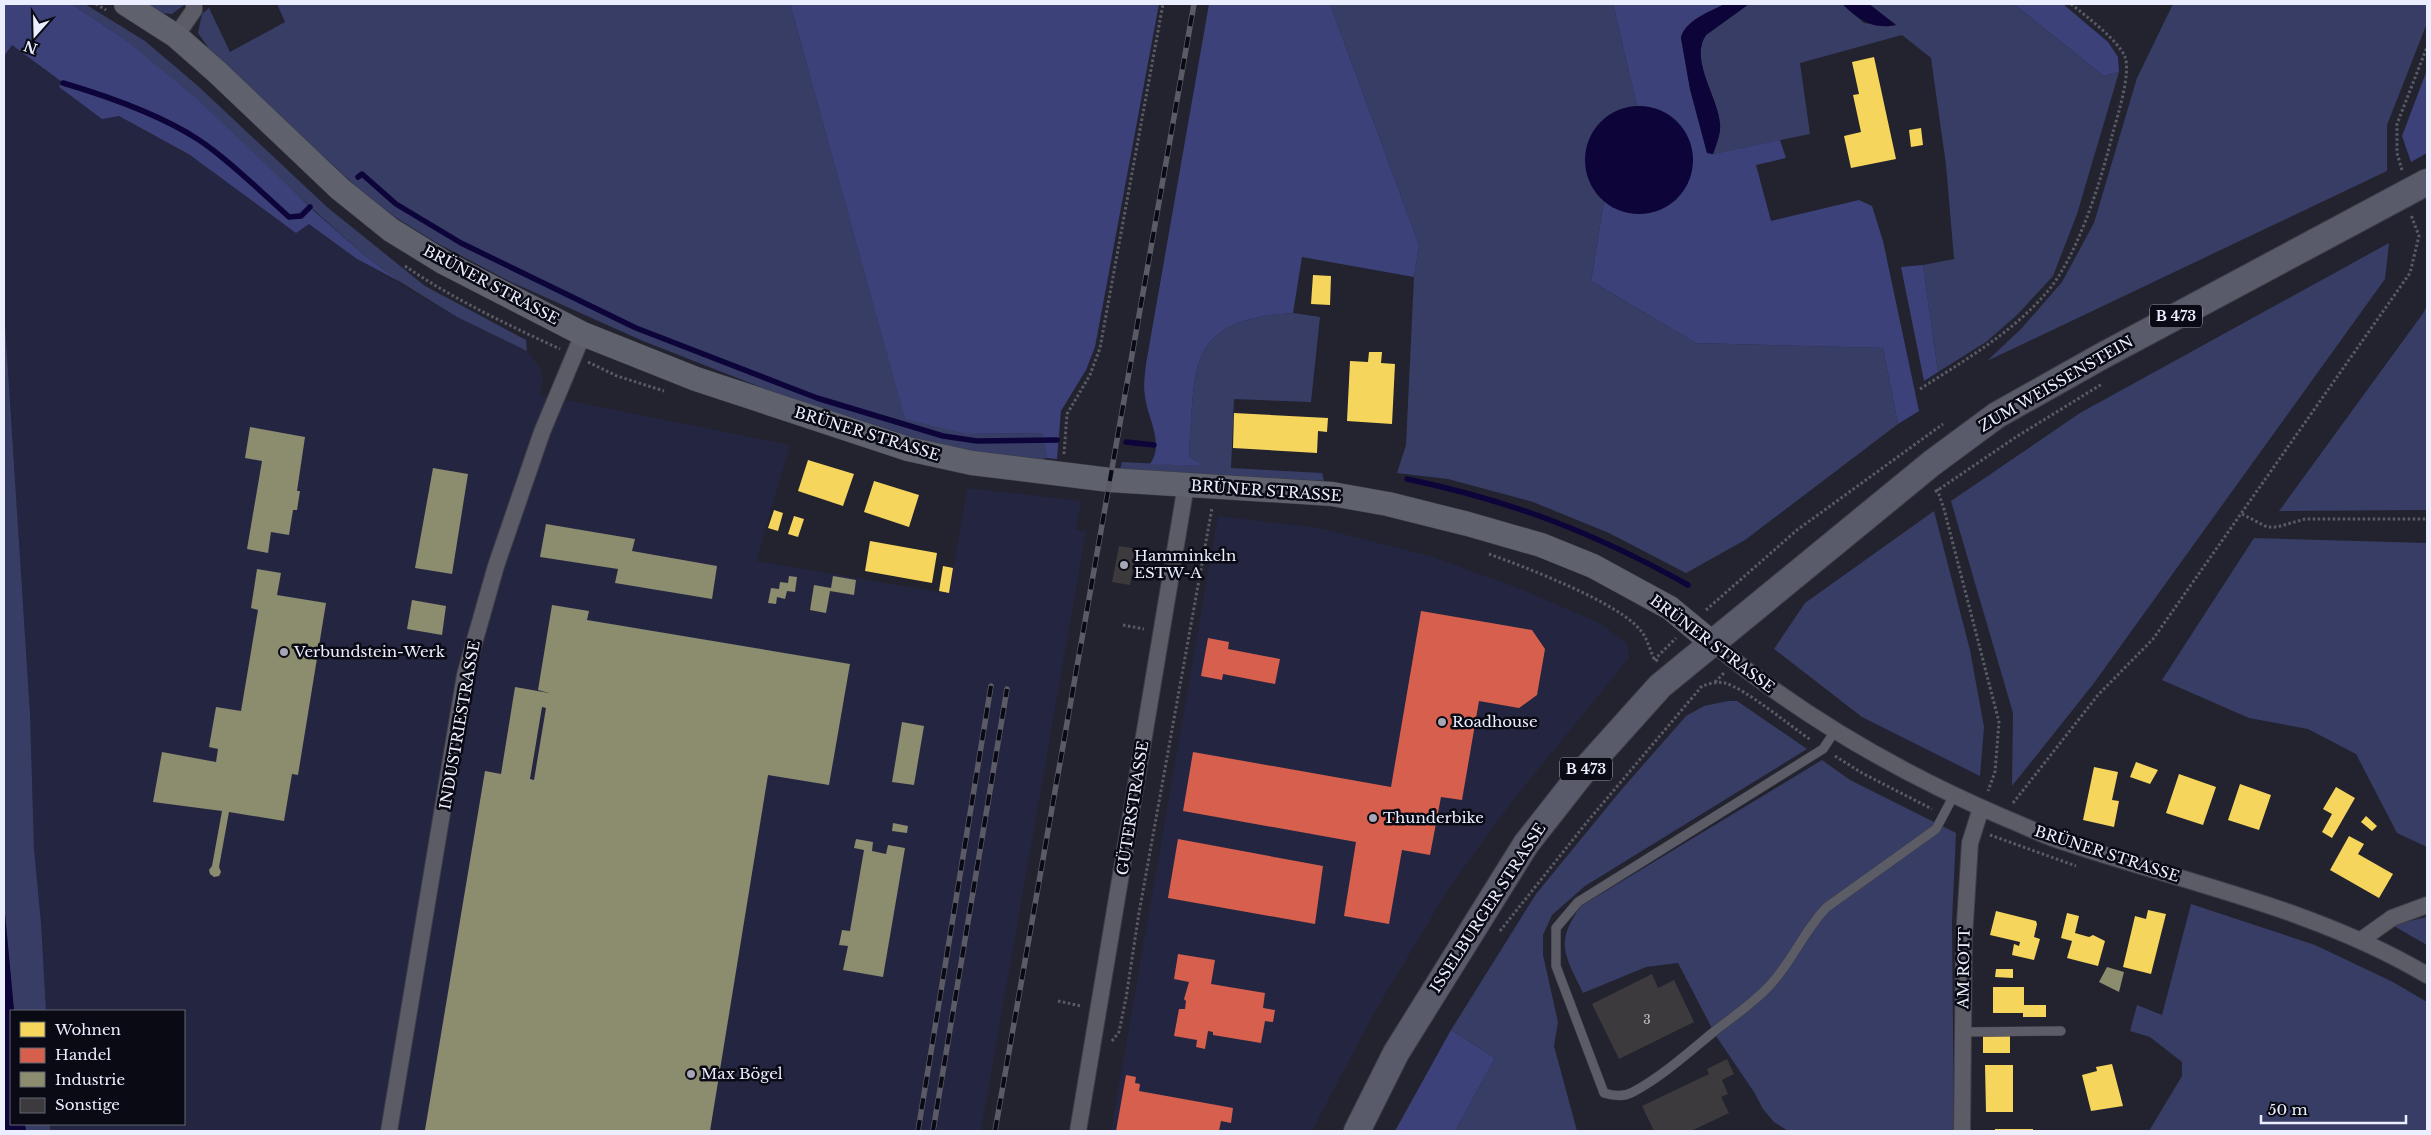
<svg xmlns="http://www.w3.org/2000/svg" width="2431" height="1135" font-family="'Libre Baskerville',serif">
	<style>
		.built { fill: #242641 }
		.green { fill: #383d65 }
		.forest { fill: #3d4179 }
		.water { fill: #0d043a }
		.homes { fill: #f6d55c }
		.shops { fill: #d6604d }
		.industry { fill: #8c8c6e; fill-rule: evenodd }
		.lines { fill: none; stroke-linecap: round; stroke-linejoin: round }
		.stream { stroke: #0d043a; stroke-width: 5.5 }
		.building { fill: #3c3a3c }
		.service-casing { stroke: #3d3e49; stroke-width: 10 }
		.minor-casing { stroke: #3d3e49; stroke-width: 18 }
		.secondary-casing { stroke: #3d3e49; stroke-width: 25 }
		.primary-casing { stroke: #3d3e49; stroke-width: 28 }
		.path { stroke: #5a5b65; stroke-width: 3; stroke-dasharray: 2.5 2.5; stroke-linecap: butt }
		.service { stroke: #5b5c65; stroke-width: 9 }
		.minor { stroke: #5b5c65; stroke-width: 16 }
		.secondary { stroke: #5f616d; stroke-width: 24 }
		.primary { stroke: #595b6a; stroke-width: 26 }
		.rail-casing { stroke: #5a5b65; stroke-width: 5.5 }
		.rail { stroke: #090a14; stroke-width: 4; stroke-dasharray: 11; stroke-linecap: butt }
		.poi-dot { fill: #a5a7b6; stroke: #090a14; stroke-width: 2 }
		.labels { text-anchor: middle; stroke-width: 5; stroke-linejoin: round; paint-order: stroke }
		.number-label { font-size: 12px; fill: #bfc1ce }
		.shield { fill: #090a14; stroke: #a7aab8; stroke-width: 1 }
		.shield-label { font-size: 14px; font-weight: bold; fill: #ebeefe }
		.street-label { font-size: 15px; fill: #ebeefe; stroke: #090a14 }
		.poi-label { font-size: 15px; fill: #ebeefe; stroke: #090a14; text-anchor: start }
	</style>
	<rect width="100%" height="100%" fill="#22232f"/>
	<!-- built -->
	<path class="built" d="M12,45l50,37 -3,5 43,32 17,-3 190,107 48,36 100,58 70,34 14,18 2,12 -3,14 250,50 -34,116 193,33 18,-106 114,13 -5,28 10,3 -105,599h-931v-7h134v-113h-138l-5,-88 -7,-74 -4,-135 -26,-405v-253z
		M1218,516l101,12 111,28 96,35 73,32 28,20 2,15 -116,142 -66,91 -72,120 -63,120h-201z"/>
	<!-- green -->
	<path class="green" d="M72,4h13l60,37 53,45 129,121 98,79 101,54 1,11 -70,-34 -55,-34 -39,-29 -243,-218z
		M146,4h35l3,1 -12,9 -11,-1z
		M277,4h513l115,414 61,16 76,-1 5,25 -9,2 -30,-3 -76,-12 -139,-45 -150,-59 -134,-60 -72,-38 -42,-26 -34,-26 -149,-138 -14,-20 4,-19 7,-6 21,44 55,-30z
		M1330,4h283l24,102c-21,3 -35,13 -46,31l5,56 8,8 -13,80 105,62 187,5 15,76 -153,116 -59,33 -77,-40 -76,-31 -85,-23 -51,-6 9,-28 8,-168 5,-32z
		M1749,4h93l22,19 20,3 12,-1 -27,-21h145l90,72 15,-4 -42,142 -24,62 -36,39 -31,27 -48,30 -15,-107 31,-6 -8,-94 -15,-107 -29,-23 -102,28 10,71 -97,20c3,-9 8,-20 7,-30 -2,-27 -31,-65 -14,-89z
		M2173,4h254v19l-40,102v46l-400,190 34,-32 41,-47 32,-59 43,-145z
		M2389,243l-4,36 -291,404 -82,103 1,-73 -62,-212 129,-88z
		M2427,305v205l-148,1 145,-199z
		M4,309l26,405 4,135 7,74 5,88h-32l-10,-108z
		M1293,313l27,4 -9,85 -77,-3 -3,69 91,5 2,8 -204,-11 2,-8 80,4 -13,-10c7,-90 -5,-136 104,-143z
		M1934,511l36,139 14,77 -4,49 -118,-59 -88,-68 31,-46z
		M2254,538l173,5v304l-30,-14 -41,-79 -48,-25 -59,-11 -87,-38z
		M1728,701h9l70,48 -222,137 -33,29 -9,20v20l15,67 -4,24 23,85h-122l40,-73 -44,-28 85,-136 86,-105 64,-73 18,-10z
		M1822,760l28,20 106,53 -4,89 2,209h-166l-14,-9 -11,-13 -9,-17 -38,-56 -38,-73 -32,4 -63,26c-18,-38 -29,-50 -2,-87z
		M2191,904l124,41 78,37 34,20v129h-278l33,-55v-14l-32,-25 -20,-6 7,-26 25,10z
		M2427,917v28l-35,-20z
		M25,1124h25v7h-24z"/>
	<!-- forest -->
	<path class="forest" d="M4,4h68l48,32 76,62 118,113 49,43 39,29 -45,-24 -48,-35 -13,9 -106,-78 -71,-39 -17,3 -43,-32 3,-5 -50,-37 -8,11z
		M790,4h369l-64,343 -9,23 -25,41 -4,48 -10,-1 -5,-25 -76,1 -61,-15z
		M1209,4h121l89,241 -5,32 -112,-20 -9,56c-109,7 -97,53 -104,143l14,10 -53,-2c15,-20 -3,-47 -5,-68 -2,-10 0,-22 1,-32z
		M1613,4h112c-14,7 -40,17 -44,34l9,51 17,64 6,1 67,-14 6,18 -30,7 15,56 88,-21 13,6 11,35 36,170 -21,13 -15,-76 -187,-5 -105,-62 13,-80 9,7 62,-7 13,-18 -40,-76 -11,-1z
		M2014,4h49l45,38 10,15 1,15 -15,4z
		M2427,70v83l-16,9 -9,-26z
		M1923,265l15,107 -14,9 -23,-114z
		M1451,1030l44,28 -40,73h-60z"/>
	<!-- water -->
	<path class="water" d="M1725,4h24l-43,31c-17,24 12,62 14,89 1,10 -4,21 -7,30l-6,-1 -17,-64 -9,-51c3,-17 30,-27 44,-34z
		M1842,4h27l27,21c-25,5 -37,-6 -54,-21z
		M1585 160a54 54 0 1 1 108 0a54 54 0 1 1-108 0Z
		M4,903l10,108h-3v113h14l1,7h-22z"/>
	<!-- homes -->
	<path class="homes" d="M1874,57l22,102 -45,9 -7,-32 17,-4 -8,-37 6,-1 -7,-32z
		M1921,128l2,17 -12,2 -2,-17z
		M1313,275l18,1 -1,29 -19,-1z
		M1369,352h13l-1,11 14,1 -3,60 -45,-3 3,-60 18,1z
		M1234,413l94,5 -1,14 -9,-1 -1,22 -84,-5z
		M808,460l46,14 -11,32 -45,-15z
		M874,481l45,14 -10,32 -45,-15z
		M774,510l9,3 -5,18 -10,-3z
		M794,516l10,3 -6,18 -10,-3z
		M870,541l67,12 -5,30 -67,-12z
		M943,566l10,2 -4,25 -10,-2z
		M2136,762l22,8 -8,14 -20,-7z
		M2094,767l24,5 -6,28 7,1 -5,26 -31,-7z
		M2179,774l37,13 -13,38 -37,-12z
		M2240,784l31,11 -12,35 -31,-10z
		M2336,787l19,11 -23,40 -10,-6 10,-18 -9,-5z
		M2366,816l11,10 -5,5 -11,-9z
		M2349,836l15,8 -6,10 35,20 -14,24 -49,-28z
		M2148,910l18,4 -15,60 -28,-7 12,-51 11,3z
		M1996,911l40,10 1,3 -3,13 6,2 -6,21 -22,-5 2,-11 5,2 1,-4 -30,-7z
		M2067,913l12,3 -4,17 14,4 4,-2 12,6 -7,25 -31,-8 5,-17 -11,-3z
		M1996,969h17v9l-18,-1z
		M1993,987h31v18h22v12h-23v-4h-30z
		M1983,1036h27v17h-27z
		M2112,1064l11,42 -32,5 -9,-36 15,-4 -1,-4z
		M1985,1065h28v47h-27z
		M1995,1129h38v2h-38z"/>
	<!-- shops -->
	<path class="shops" d="M1421,611l111,19 13,19 -8,46 -18,13 -40,-7 -17,99 -21,-3 -11,58 -28,-5 -13,74 -45,-8 12,-74 -173,-31 10,-59 198,35z
		M1208,638l21,4 -1,7 52,10 -5,25 -52,-10 -1,6 -21,-4z
		M1178,839l145,27 -8,58 -147,-26z
		M1178,954l37,6 -4,24 54,9 -2,15 12,2 -2,12 -8,-1 -4,22 -48,-8v-3l-5,-1 -3,18 -9,-2 1,-7 -23,-4 5,-27h6l1,-8 -2,-2 5,-17 -15,-3z
		M1126,1075l10,2 -1,6 5,1 -1,7 94,17 -2,15 -10,-2 -2,10h-103z"/>
	<!-- industry -->
	<path class="industry" d="M250,427l55,10 -8,54h3l-3,19h-4l-4,25 -18,-3 -3,21 -21,-4 15,-88 -17,-3z
		M433,468l35,6 -16,100 -37,-6z
		M546,524l89,15 -3,12 85,15 -5,33 -97,-16 3,-14 -78,-12z
		M257,569l24,4 -4,22 49,8 -28,172 -6,-1 -8,47 -55,-9 -10,55 2,5 -2,4 -5,1 -4,-3 -1,-4 3,-4 10,-55 -69,-9 9,-50 54,10 2,-13 -9,-2 7,-40 25,4 17,-101 -7,-2z
		M789,576l8,1 -2,15 -8,-1 -2,8 -8,-2 -1,7 -8,-1 3,-15 8,1 1,-7 8,1z
		M833,576l23,4 -2,15 -24,-4 -4,22 -16,-3 4,-25 17,3z
		M412,600l34,6 -4,29 -35,-6z
		M552,605l37,6 -2,9 263,44 -21,121 -61,-10 -58,356 -285,-1 60,-359 16,3 14,-87 34,6 -11,-3zM542,707l4,1 -12,72 -4,-1z
		M902,722l22,4 -10,59 -22,-3z
		M893,823l15,3 -1,7 -15,-2z
		M856,839l17,3 -1,9 14,3 2,-9 17,3 -22,129 -40,-7 5,-24 -9,-1 3,-15 8,1 14,-81 -10,-2z
		M2107,967l17,5 -5,20 -20,-10z"/>
	<g class="lines">
		<!-- stream -->
		<path class="stream" d="M63,83c44,13 98,32 136,57 30,20 62,52 90,77l12,-1 9,-9
			M358,177l4,-3 34,30 65,39 175,85 181,70 126,38 34,5 80,-1
			M1126,442l28,3
			M1407,479c105,22 188,54 281,106"/>
	</g>
	<!-- building -->
	<path class="building" d="M1119,546l18,3 -7,36 -18,-3z
		M1652,974l6,14 16,-8 20,42 -75,37 -27,-55z
		M1727,1059l7,15 -12,6 6,14 -7,3 8,16 -38,18h-37l-12,-25 67,-32 -2,-5z"/>
	<g class="lines">
		<!-- service casing -->
		<g class="service-casing">
			<path id="service" d="M1835,731l-12,18 -245,153 -22,26v38l48,127c9,3 20,4 29,-1 30,-16 57,-41 83,-62 18,-14 40,-29 55,-46 22,-24 34,-55 56,-77l109,-78 18,-34
				M1963,1032l98,-1"/>
		</g>
		<!-- minor casing -->
		<g class="minor-casing">
			<path id="minor" d="M176,36l18,-26v-6
				M1711,642c89,73 188,131 294,176 20,8 39,18 59,24 122,41 252,67 363,133
				M2361,940l31,-22 35,-13
				M389,1131l76,-456 31,-109 46,-134 41,-98
				M1078,1131l108,-646
				M1962,1131l2,-193 6,-95 11,-35"/>
		</g>
		<!-- secondary casing -->
		<g class="secondary-casing">
			<path id="secondary" d="M126,4l50,32 41,36 123,117 51,41 52,32 140,72 113,45 212,70 64,14 138,17 222,14 56,10 80,20 73,21 52,21 77,42 41,34"/>
		</g>
		<!-- primary casing -->
		<g class="primary-casing">
			<path id="primary" d="M1357,1131l39,-78 130,-209 55,-70 79,-88 272,-223 65,-48 105,-59 325,-174"/>
		</g>
		<!-- path -->
		<path class="path" d="M96,4l10,6
			M2402,170l-5,-17v-29l30,-77
			M405,266c48,33 101,58 155,83
			M588,362l29,14 47,15
			M1920,389c45,-29 92,-56 127,-97 31,-36 55,-114 66,-160 5,-17 18,-59 12,-75 -7,-17 -39,-41 -54,-53
			M1064,454l3,-40 23,-39 10,-27 63,-344
			M1937,489l7,20 55,213 -4,50 -7,19
			M1935,492l81,-55 86,-53
			M2242,514l25,13h10l28,-8h122
			M1489,554c36,13 131,49 152,77 6,7 9,19 13,28l4,2
			M1706,610l91,-80 146,-106
			M1123,625l21,4
			M1654,660l22,-22
			M1715,682l9,-9
			M1835,756l27,17 70,36
			M2013,803l85,-108 55,-56 257,-366 9,-37 -8,-21
			M1990,835l86,31
			M1500,931l87,-109 115,-136c7,-2 15,-5 23,-3 21,6 65,43 86,57
			M1058,1001l23,5
			M1112,1041l7,-9 7,-34 13,-85 73,-405"/>
		<!-- service -->
		<use href="#service" class="service"/>
		<!-- minor -->
		<use href="#minor" class="minor"/>
		<!-- secondary -->
		<use href="#secondary" class="secondary"/>
		<!-- primary -->
		<use href="#primary" class="primary"/>
		<!-- rail casing -->
		<g class="rail-casing">
			<path id="rail" d="M918,1131l73,-445
				M933,1131l74,-442
				M995,1131l199,-1127"/>
		</g>
		<!-- rail -->
		<use href="#rail" class="rail"/>
	</g>
	<!-- markers -->
	<g class="poi-dot">
		<circle cx="1124" cy="565" r="5"/>
		<circle cx="284" cy="652" r="5"/>
		<circle cx="1442" cy="722" r="5"/>
		<circle cx="1373" cy="818" r="5"/>
		<circle cx="691" cy="1074" r="5"/>
	</g>
	<g class="labels">
		<!-- number labels -->
		<g class="number-label">
			<text x="1647" y="1024">3</text>
		</g>
		<!-- shield labels -->
		<g class="shield">
			<rect x="2150" y="304.5" width="52" height="23" rx="4"/>
			<rect x="1560" y="757.5" width="52" height="23" rx="4"/>
		</g>
		<g class="shield-label">
			<text x="2176" y="321">B 473</text>
			<text x="1586" y="774">B 473</text>
		</g>
		<!-- street labels -->
		<g class="street-label">
			<text transform="translate(491 285) rotate(28)" y="5">BRÜNER STRASSE</text>
			<text transform="translate(2056 384) rotate(-30)" y="5">ZUM WEISSENSTEIN</text>
			<text transform="translate(867 434) rotate(17)" y="5">BRÜNER STRASSE</text>
			<text transform="translate(1266 491) rotate(4)" y="5">BRÜNER STRASSE</text>
			<text transform="translate(1712 644) rotate(37)" y="5">BRÜNER STRASSE</text>
			<text transform="translate(460 725) rotate(-80)" y="5">INDUSTRIESTRASSE</text>
			<text transform="translate(1133 808) rotate(-81)" y="5">GÜTERSTRASSE</text>
			<text transform="translate(2107 854) rotate(18)" y="5">BRÜNER STRASSE</text>
			<text transform="translate(1488 908) rotate(-57)" y="5">ISSELBURGER STRASSE</text>
			<text transform="translate(1964 968) rotate(-89)" y="5">AM ROTT</text>
		</g>
		<!-- poi labels -->
		<g class="poi-label">
			<text x="1134" y="561">Hamminkeln<tspan x="1134" dy="17">ESTW-A</tspan></text>
			<text x="294" y="657">Verbundstein-Werk</text>
			<text x="1452" y="727">Roadhouse</text>
			<text x="1383" y="823">Thunderbike</text>
			<text x="701" y="1079">Max Bögel</text>
		</g>
	</g>
	<!-- border -->
	<rect width="2431" height="1135" fill="none" stroke="#ebeefe" stroke-width="10"/>
	<!-- legend -->
	<rect x="10" y="1010" width="175" height="115" fill="#090a14" stroke="#636572"/>
	<rect x="20" y="1022" width="25" height="15" fill="#f6d55c" stroke="#636572"/>
	<text x="55" y="1035" font-size="15" fill="#ebeefe">Wohnen</text>
	<rect x="20" y="1048" width="25" height="15" fill="#d6604d" stroke="#636572"/>
	<text x="55" y="1060" font-size="15" fill="#ebeefe">Handel</text>
	<rect x="20" y="1072" width="25" height="15" fill="#8c8c6e" stroke="#636572"/>
	<text x="55" y="1085" font-size="15" fill="#ebeefe">Industrie</text>
	<rect x="20" y="1098" width="25" height="15" fill="#3c3a3c" stroke="#636572"/>
	<text x="55" y="1110" font-size="15" fill="#ebeefe">Sonstige</text>
	<!-- north arrow -->
	<g transform="translate(35 35) rotate(200)" stroke="#090a14" stroke-width="4" paint-order="stroke">
	<path d="M0-4L9 19L0 12L-9 19Z" fill="#ebeefe"/>
	<text y="-8" font-size="14" font-weight="bold" text-anchor="middle" fill="#ebeefe">N</text>
	</g>
	<!-- scale -->
	<path d="M2261 1115v8h145v-8" fill="none" stroke="#ebeefe" stroke-width="2.5"/>
	<text x="2268" y="1115" font-size="15" fill="#ebeefe" stroke="#090a14" stroke-width="4" paint-order="stroke">50 m</text>
</svg>
